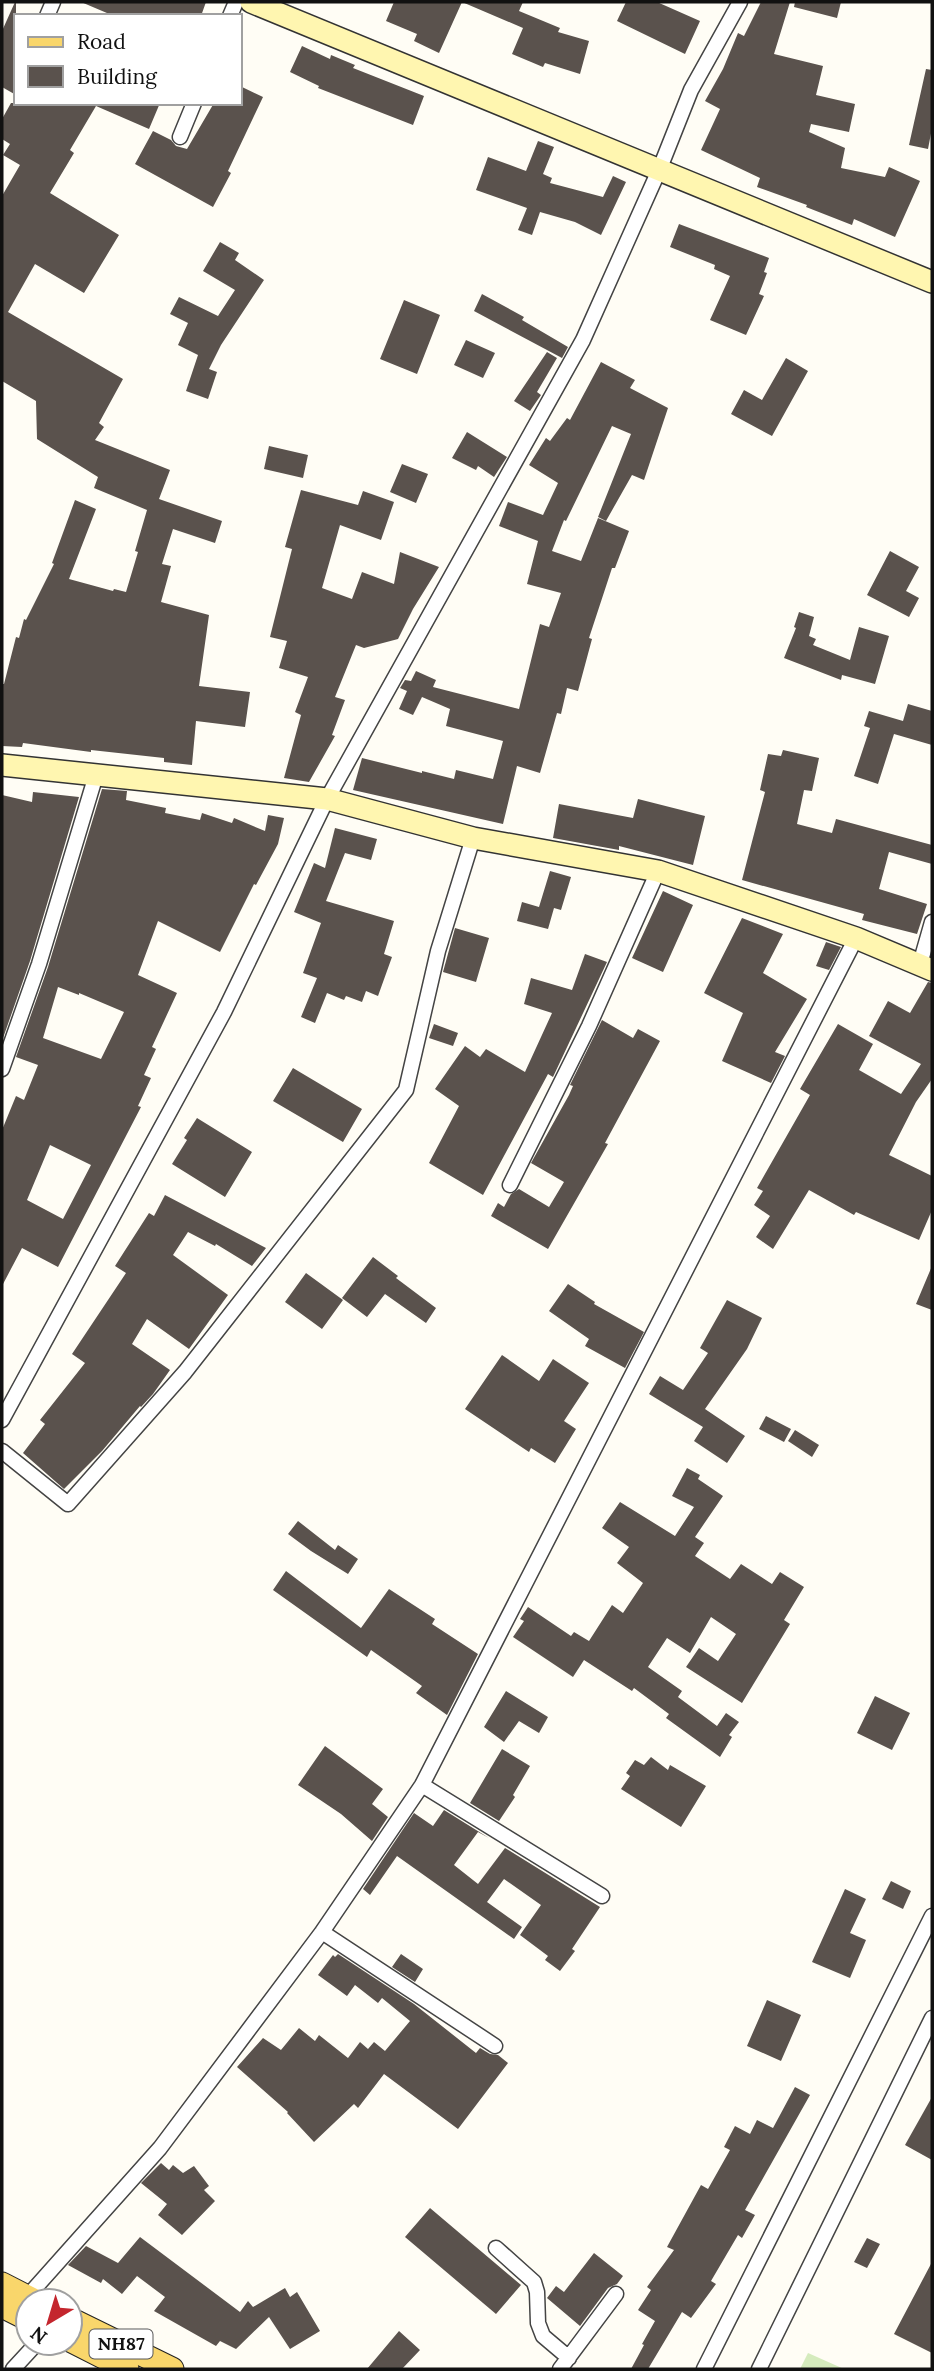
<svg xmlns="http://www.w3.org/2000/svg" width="934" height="2371" font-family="Lora,serif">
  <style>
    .green { fill: #d5ebbd }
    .building { fill: #5a524d; fill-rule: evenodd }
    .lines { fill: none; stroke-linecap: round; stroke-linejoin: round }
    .street-casing { stroke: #444; stroke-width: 17 }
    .secondary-casing { stroke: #333; stroke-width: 24 }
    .primary-casing { stroke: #222; stroke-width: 25 }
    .street { stroke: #fff; stroke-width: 14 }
    .secondary { stroke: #fff6b0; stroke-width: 21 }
    .primary { stroke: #f9d66b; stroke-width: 23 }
    .labels { text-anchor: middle; stroke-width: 7; stroke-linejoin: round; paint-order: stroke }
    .shield { fill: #fff; stroke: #585858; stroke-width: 2 }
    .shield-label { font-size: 18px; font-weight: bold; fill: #111 }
  </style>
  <rect width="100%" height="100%" fill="#fffdf5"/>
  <path class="green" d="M808,2353L844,2369H800Z"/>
  <path class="building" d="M15,2H16V95L2,87V31Z
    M81,2H206L201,16H114Z
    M394,2H462L439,53L414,41L417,34L386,21Z
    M462,2H523L519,11L560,28L558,32L589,41L580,74L545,63L543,67L512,54L523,28Z
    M626,2H657L700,21L685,54L617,21Z
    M761,2H790L774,54L823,66L816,95L855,104L849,132L811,124L809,132L845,148L841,168L885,177L889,167L920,181L895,237L854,219L852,225L806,207L807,205L757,187L760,178L701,150L720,109L705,101L723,69L738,33L744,36Z
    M795,2H841L837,18L794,7Z
    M302,46L330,59L331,55L355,65L353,68L424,96L413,125L318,88L319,86L290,72Z
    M926,69L932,70V128L928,149L909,145Z
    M240,86L263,97L228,171L231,173L213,207L135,164L153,131L171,140L176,146L187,149L214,103H240Z
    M11,103H160L149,129L96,106L70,150L74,153L50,193L119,235L84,293L35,264L8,312L123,379L99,423L104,427L95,440L170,470L159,499L222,521L215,543L173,529L162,564L171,566L161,602L209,615L199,686L250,692L245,727L196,721L192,765L164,762V758L91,750V752L23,743L22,747L2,746V684H4L16,637L19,638L24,619L26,620L54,564L52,563L75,500L96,509L69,579L113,591L114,589L126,592L138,552L135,551L147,510L94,488L98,477L37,439L36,401L2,381V196L20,165L3,155L10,144L2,139V119Z
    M538,141L554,147L543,174L552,178L550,183L603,197L613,176L626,182L601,235L575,222L540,212L532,235L518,230L527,208L476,190L488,157L526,171Z
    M679,224L769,258L764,272L767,273L759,294L764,296L746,335L710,320L730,276L714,269L715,265L670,247Z
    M220,242L239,253L235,260L264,280L221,345L209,369L217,372L208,399L186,391L198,355L178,345L188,323L170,314L179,297L218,316L235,290L203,271Z
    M482,294L524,317L522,320L568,347L562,358L474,311Z
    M404,300L440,315L417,374L380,359Z
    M466,340L495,353L483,378L454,365Z
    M547,352L557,358L537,392L541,395L530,411L514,401Z
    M786,358L808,371L772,436L731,414L744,390L762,400Z
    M601,362L635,380L630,388L668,408L644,480L632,475L606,521L598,517L631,434L612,426L566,521L564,520L552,551L581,561L598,518L629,531L615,568H612L589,638L592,639L578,691L567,688L561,714L557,713L540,773L517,766L503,824L353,790L362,758L422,773V771L454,779L456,770L493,779L503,741L446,726L450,709L422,697L413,715L399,709L407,691L400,688L405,680L411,681L416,671L436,680L433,687L519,709L540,624L549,627L561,593L527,584L538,541L499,526L508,502L543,515L558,483L529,465L546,438L550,441L567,418L570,420Z
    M467,432L507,457L494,477L478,466L476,470L452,458Z
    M269,446L308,455L303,478L264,469Z
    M402,464L428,474L416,503L390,492Z
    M301,490L358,505L363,491L394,502L381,540L340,525L322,588L352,599L362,572L394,584L400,552L439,567L413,609L398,639L364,648L356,645L335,697L345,700L332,735L335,736L309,782L284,778L301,715L295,712L308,677L279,668L287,641L270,637L292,549L285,547Z
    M890,551L919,567L906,591L919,598L909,617L867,595Z
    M799,612L814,617L809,636L816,639L813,645L850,660L859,627L889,636L875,684L842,675L841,680L784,658L796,628L794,627Z
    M908,704L932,711V745L894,734L878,784L854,776L870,728L864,726L869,711L903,721Z
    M783,750L819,758L812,791L804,790L797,824L832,833L836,819L932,845V864L889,852L879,889L927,904L917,934L862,920L864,914L742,880L765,792L760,790L768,754L781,756Z
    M102,789L127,791L126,800L166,808L165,813L200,820L202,813L232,823L234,818L265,831L268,815L284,818L278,844L256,885L254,884L220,952L158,921L138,975L177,993L152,1047L156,1049L144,1075L151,1078L138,1106L141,1107L58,1267L22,1248L2,1286V1130L16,1096L24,1100L38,1065L16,1057L48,967ZM58,987L79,995V993L124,1012L101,1059L43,1038ZM50,1145L91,1165L63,1219L27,1200Z
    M33,792L79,797L30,961L2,1041V795L32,802Z
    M638,799L705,816L693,865L619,846V850L553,838L559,804L633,818Z
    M335,828L377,839L371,860L345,853L326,901L394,921L384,954L392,957L378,996L366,991L362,1002L346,996L344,1000L327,993L315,1023L301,1017L317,978L303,973L321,923L294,912L314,863L325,868Z
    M550,871L571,877L561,910L554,908L548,929L517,921L522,902L539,907Z
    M663,891L693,905L663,972L632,958Z
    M742,918L783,934L763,973L807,999L775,1052L785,1056L771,1083L722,1061L743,1013L704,993Z
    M455,928L489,938L476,982L443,972Z
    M826,942L841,947L829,970L816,966Z
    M585,954L607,962L553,1077L548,1074L483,1195L429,1163L459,1106L435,1089L465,1046L480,1057L486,1049L525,1072L552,1013L524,1004L531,978L572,990Z
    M928,982L932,983V1079L916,1102L889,1155L932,1176V1210L919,1240L856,1212L854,1215L809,1190L773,1249L756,1237L770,1216L754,1205L763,1191L757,1188L810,1095L800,1089L838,1024L873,1044L859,1070L901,1094L921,1064L869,1036L888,1001L910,1013Z
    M602,1020L633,1038L638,1029L660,1041L605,1143L608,1144L548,1249L491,1216L498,1203L504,1207L511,1194L519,1189L549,1207L564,1182L531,1163L569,1095L573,1086L570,1085Z
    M434,1024L458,1033L453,1046L429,1038Z
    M293,1068L362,1109L343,1142L273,1101Z
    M197,1118L252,1152L225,1197L172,1164L187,1140L184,1138Z
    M165,1195L266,1248L252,1266L216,1244L215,1246L188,1232L173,1255L228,1295L189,1349L147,1319L132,1344L170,1370L153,1394L141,1407L140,1406L102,1451L64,1489L23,1453L45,1424L40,1420L85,1363L72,1354L126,1273L115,1266L149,1213L154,1216Z
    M373,1257L398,1276L396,1278L436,1308L426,1323L385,1294L367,1317L342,1298Z
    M932,1266V1310L916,1304Z
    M306,1273L343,1300L322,1329L285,1302Z
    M568,1284L595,1302L594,1304L644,1332L625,1368L585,1346L589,1339L549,1311Z
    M727,1300L762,1318L747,1349L705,1409L745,1436L727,1463L694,1441L703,1427L649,1394L660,1376L683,1390L708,1353L700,1348Z
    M502,1355L539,1381L553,1359L589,1383L564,1421L576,1429L555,1463L531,1448L529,1452L465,1409Z
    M766,1416L791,1429L784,1442L759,1429Z
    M795,1430L819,1445L812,1457L788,1441Z
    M687,1468L700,1475L698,1479L723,1496L695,1537L704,1543L695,1556L730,1579L741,1564L772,1584L780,1572L804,1587L784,1620L790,1624L742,1703L686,1667L699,1648L718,1661L736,1634L711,1617L690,1653L667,1638L648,1667L682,1691L678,1697L717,1726L726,1713L739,1722L729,1735L732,1737L720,1757L666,1718L669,1714L634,1688L632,1691L584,1660L573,1677L513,1637L524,1621L520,1619L528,1607L571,1636L574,1632L589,1641L612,1605L623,1613L643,1583L617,1563L629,1547L602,1528L620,1502L675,1536L694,1507L672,1496Z
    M298,1521L335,1550L338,1545L358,1559L348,1574L311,1551L288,1534Z
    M286,1571L361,1628L389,1589L435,1619L432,1624L478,1654L447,1715L416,1693L422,1686L371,1650L367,1657L273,1590Z
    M506,1691L548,1717L539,1733L519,1721L504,1742L484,1727Z
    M875,1696L910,1713L892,1750L857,1733Z
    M325,1746L383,1789L372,1804L388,1817L372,1841L341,1814L298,1785Z
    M502,1749L530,1766L513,1795L515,1797L499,1821L470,1803Z
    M651,1757L668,1770L670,1765L706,1786L681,1827L621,1789L630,1776L626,1773L635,1760L644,1765Z
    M444,1810L489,1838L478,1832L454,1865L478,1884L505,1848L600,1907L572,1949L575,1951L560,1971L545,1960L548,1956L520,1935L541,1905L504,1879L487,1902L522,1927L514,1939L397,1856L370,1895L363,1889L414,1813L433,1826Z
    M891,1881L911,1891L903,1909L882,1899Z
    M845,1889L866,1899L850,1933L866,1940L850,1978L812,1962Z
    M338,1954L414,2004L476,2053L480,2048L490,2054L498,2055L508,2063L458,2129L384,2074L358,2108L354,2104L314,2142L287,2113L288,2112L237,2067L263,2038L281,2050L299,2028L315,2041L319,2035L348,2058L360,2042L368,2049L374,2042L385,2051L410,2021L382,1998L378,2003L355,1985L347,1996L318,1975L333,1955L335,1957Z
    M401,1954L423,1969L415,1982L392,1967Z
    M767,2000L801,2015L781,2061L747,2046Z
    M795,2087L810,2095L745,2210L755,2215L742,2238L738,2235L711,2281L716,2284L691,2318L682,2312L648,2369H631L644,2345L642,2344L655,2321L638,2310L651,2290L647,2287L674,2250L667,2247L701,2185L708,2189L730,2150L724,2147L735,2126L750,2134L757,2120L773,2128Z
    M932,2097V2160L905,2145Z
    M161,2163L169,2170L173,2165L183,2173L194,2166L209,2186L204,2190L215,2201L182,2235L158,2215L167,2204L141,2183Z
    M430,2208L521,2285L496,2314L405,2237Z
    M140,2237L240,2312L248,2301L253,2307L285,2288L290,2297L297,2292L320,2331L290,2349L269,2317L236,2349L220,2341L216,2346L154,2311L165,2297L137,2276L122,2294L103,2279L101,2283L68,2265L86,2246L118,2263Z
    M867,2238L880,2244L867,2268L854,2262Z
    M594,2253L623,2276L617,2284L608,2288L580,2326L547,2298L556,2286L564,2292Z
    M932,2262V2353L894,2334Z
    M399,2331L420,2350L402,2369H367Z"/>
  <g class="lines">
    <defs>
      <path id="street" d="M47,16L53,2
        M230,16L236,2
        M180,137L194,103
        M920,964L932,922
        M2,1069L39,964L96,775
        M510,1185L589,1026L658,871
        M2,1420L224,1012L327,799L583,340L660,168L691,90L740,2
        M2,1451L68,1504L185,1372L406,1090L438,951L473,838
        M422,1785L602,1896
        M322,1932L495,2046
        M496,2248L534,2282L537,2292L538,2323L543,2336L569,2358
        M27,2297L160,2148L322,1932L422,1785L856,938
        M13,2369L37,2343
        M560,2369L616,2294
        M704,2369L932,1916
        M759,2369L932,2018"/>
      <path id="secondary" d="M251,2L932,282
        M2,765L327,799L473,838L658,871L856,938L932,970"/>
      <path id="primary" d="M2,2284L35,2301
        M2,2306L28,2319
        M70,2319L172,2369
        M70,2340L127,2369"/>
    </defs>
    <use href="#street" class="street-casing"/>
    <use href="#secondary" class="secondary-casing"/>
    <use href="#primary" class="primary-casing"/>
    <use href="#street" class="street"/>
    <use href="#secondary" class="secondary"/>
    <use href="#primary" class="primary"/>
  </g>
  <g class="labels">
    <rect class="shield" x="89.5" y="2329.5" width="63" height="29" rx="5"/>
    <g class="shield-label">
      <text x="121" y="2350">NH87</text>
    </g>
  </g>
  <rect width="934" height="2371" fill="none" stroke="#111111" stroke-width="7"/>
  <rect x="14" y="14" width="228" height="91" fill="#ffffff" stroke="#a0a0a0" stroke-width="2"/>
  <rect x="28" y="37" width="35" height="10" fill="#f9d66b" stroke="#a0a0a0" stroke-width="2"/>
  <text x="77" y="49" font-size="21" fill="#111111">Road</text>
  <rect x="28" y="66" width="35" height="21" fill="#5a524d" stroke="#a0a0a0" stroke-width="2"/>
  <text x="77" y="84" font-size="21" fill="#111111">Building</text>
  <g transform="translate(49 2322) rotate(218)"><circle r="33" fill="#ffffff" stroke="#a0a0a0" stroke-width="2"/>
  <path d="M0-5L12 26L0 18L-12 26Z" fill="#c4262e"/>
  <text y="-10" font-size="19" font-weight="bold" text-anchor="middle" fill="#111111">N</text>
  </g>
</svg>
